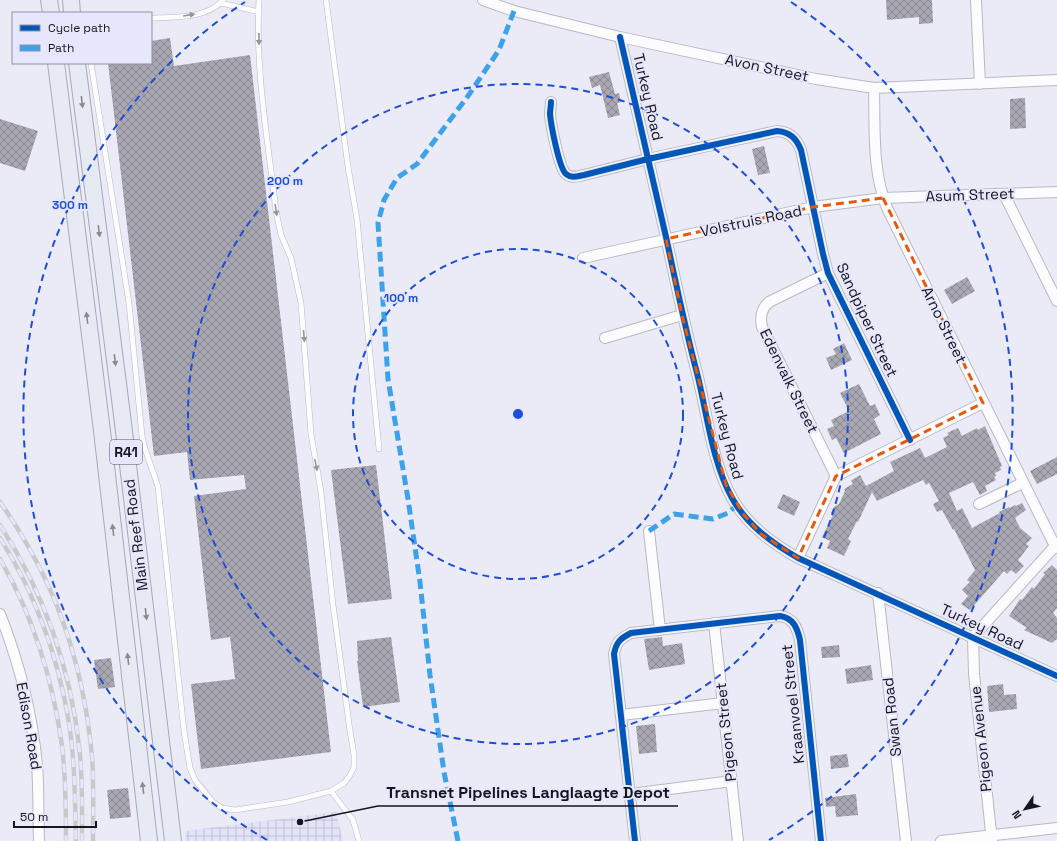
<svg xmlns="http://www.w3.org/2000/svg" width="1057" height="841" font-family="'Space Grotesk',sans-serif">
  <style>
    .industrial { fill: url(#industrial-grid) }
    .building { fill: url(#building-cross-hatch) }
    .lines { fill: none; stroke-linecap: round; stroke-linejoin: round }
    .service-casing { stroke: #b9b9c3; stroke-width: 6 }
    .minor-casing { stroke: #b9b9c3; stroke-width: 12 }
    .primary-casing { stroke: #a5aaba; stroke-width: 18 }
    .service { stroke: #fcfcfe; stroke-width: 5 }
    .minor { stroke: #fcfcfe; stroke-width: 10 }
    .primary { stroke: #e7eaf2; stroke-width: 16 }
    .rail-casing { stroke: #c9c9cc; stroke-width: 4.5 }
    .rail { stroke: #e6e6fc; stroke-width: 3; stroke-dasharray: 9; stroke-linecap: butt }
    .quiet { stroke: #3da2ea; stroke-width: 5; stroke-dasharray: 10 5; stroke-linecap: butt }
    .cycleway-casing { stroke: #e6e6fc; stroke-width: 8 }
    .cycleway { stroke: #0057b8; stroke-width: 6 }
    .oneway { fill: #949499 }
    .oneway2 { fill: #888a92 }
    .marked { fill: none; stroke: #e8590c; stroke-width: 3; stroke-dasharray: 8 5; stroke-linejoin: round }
    .ring { fill: none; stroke: #1d4ed8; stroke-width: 2; stroke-dasharray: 7 5 }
    .labels { text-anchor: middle; stroke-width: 4; stroke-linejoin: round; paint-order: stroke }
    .shield { fill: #e6e6fc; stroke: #545460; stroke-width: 1 }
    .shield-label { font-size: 14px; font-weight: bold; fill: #15151d }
    .street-label { font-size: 15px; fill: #15151d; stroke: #e6e6fc }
    .centre { fill: #1d4ed8; stroke: #e6e6fc; stroke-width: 2 }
    .ring-label { font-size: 12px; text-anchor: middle; font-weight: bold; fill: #1d4ed8; stroke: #e6e6fc; stroke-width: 4; stroke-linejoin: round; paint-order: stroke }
    .leader { fill: none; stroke: #15151d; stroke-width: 1.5 }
    .callout-dot { fill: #15151d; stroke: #e6e6fc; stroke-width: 1.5 }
    .callout-label { font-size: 16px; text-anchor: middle; font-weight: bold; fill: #15151d; stroke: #e6e6fc; stroke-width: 4; stroke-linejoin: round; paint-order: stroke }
  </style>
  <defs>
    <pattern id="industrial-grid" width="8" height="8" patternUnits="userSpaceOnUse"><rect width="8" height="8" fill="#e2e2f8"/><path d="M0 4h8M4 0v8" fill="none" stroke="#c1c1d4"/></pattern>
    <pattern id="building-cross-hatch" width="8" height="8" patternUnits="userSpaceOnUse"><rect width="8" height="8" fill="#a9a7b1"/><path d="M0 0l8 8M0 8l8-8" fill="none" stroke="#88878f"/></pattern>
  </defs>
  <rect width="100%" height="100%" fill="#ebebf7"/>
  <path class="industrial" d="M336,812L343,841H186L185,831Z"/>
  <path class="building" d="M886,0H932L933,23L919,24V17L887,20Z
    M170,38L174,66L250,55L331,752L201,769L191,684L235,679L230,637L211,640L194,496L246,489L244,475L190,480L187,452L154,456L108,63H151V41Z
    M609,72L615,94L619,93L621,102L617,103L620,115L608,118L600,85L592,88L589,77Z
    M1025,98L1026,128L1010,129V99Z
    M0,119L38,131L25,171L0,163Z
    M764,146L770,173L758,175L752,149Z
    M967,277L975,291L952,304L944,290Z
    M844,343L852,360L831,370L826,358L836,354L833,349Z
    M859,384L870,406L875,404L880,415L874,419L881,434L844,453L836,438L832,440L827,429L834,426L831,420L849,411L840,393Z
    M985,426L1002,466L1000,467L1001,470L995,473L996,476L994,477L996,480L985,486L987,491L980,495L973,482L949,493L950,495L957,511L962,508L972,528L1000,513L999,512L1009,507L1010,508L1015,505L1016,506L1022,503L1026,510L1015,518L1020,528L1032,538L1026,544L1029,546L1018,560L1024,566L1016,574L1011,570L1007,574L1004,571L970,610L961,604L968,596L962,590L970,582L967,580L975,570L954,529L953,530L942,510L937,512L933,504L939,501L929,483L926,485L923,480L877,501L872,492L858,522L857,521L848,539L851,541L844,556L827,548L830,541L822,537L833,515L831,513L834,507L839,504L845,491L844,489L853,484L851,481L852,480L860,475L866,486L894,471L890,462L920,448L925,458L947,447L943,438L949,435L947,433L958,428L962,436L977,428L978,430Z
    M1057,457V474L1037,484L1030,471Z
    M376,465L392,599L348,604L331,470Z
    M783,494L800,502L794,516L777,508Z
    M1052,565L1057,570V608L1053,613L1057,618V639L1052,643L1024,630L1027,628L1009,616L1020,599L1022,600L1032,587L1034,589L1045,574L1043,573Z
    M391,637L400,702L363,707L357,661H358L357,641Z
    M662,637L663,646L682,643L685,664L649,670L644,639Z
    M839,645L840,657L822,658L821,647Z
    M111,658L115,687L98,689L94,660Z
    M871,665L873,680L847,684L845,669Z
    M1003,684L1004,695L1016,694L1017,709L989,712L987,686Z
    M655,724L657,752L639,754L636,726Z
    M847,754L849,767L831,769L830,756Z
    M128,788L131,817L110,819L107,790Z
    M856,794L858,815L836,817L835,806L826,807L825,798Z"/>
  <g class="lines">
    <defs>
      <path id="service" d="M326,0L348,167L357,219L379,449
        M221,3L259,12
        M151,18C174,17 207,19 223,0
        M91,63L129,303L142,436C145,454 153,469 158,487L184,731L190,768L195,780L213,802L222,808L235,810L288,802L331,791L344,783L349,777L354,767V755L350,731L333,605L321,492L311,434L301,303L291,258L281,235L276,211C268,141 255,70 259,0
        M331,791L353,820L359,841"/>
      <path id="minor" d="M483,0L514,11L620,37L816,79L874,88L1057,80
        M976,0L980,84
        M620,37C636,104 651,171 666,237C676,283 685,328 697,373C707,413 712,462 732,498C747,525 772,543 798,558L1057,676
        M874,88C875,128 872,171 887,208L1055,546L1057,548
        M551,102C551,106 550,110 550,114C551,125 559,168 566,174C572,179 578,176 584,175L648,159L777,131C790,132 796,138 801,150L823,254L828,273L910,440
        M1004,194L1057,301
        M583,258L813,207L883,198L1057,192
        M828,273L769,302C761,309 760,317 762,327L836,476
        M605,338L682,315
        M979,504L1022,483
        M649,531L660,630
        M798,558L836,476L983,403
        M878,593L906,841
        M0,614C19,662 32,713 37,765C39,790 38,816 39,841
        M714,623L738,841
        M973,637L974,674L992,841
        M973,637L1055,546
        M621,715L723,703
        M631,794L732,781
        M635,841L614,654C616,642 621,638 631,633L780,616C793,618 797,627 800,640L821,841
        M941,841L1057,828"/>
      <path id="primary" d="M49,0L51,13
        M71,0L72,13
        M56,63L102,431L149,841
        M77,63L122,415L173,841"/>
    </defs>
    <use href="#service" class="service-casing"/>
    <use href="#minor" class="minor-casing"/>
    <use href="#primary" class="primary-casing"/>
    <use href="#service" class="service"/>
    <use href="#minor" class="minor"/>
    <use href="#primary" class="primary"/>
    <defs>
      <path id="rail" d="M0,502C55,580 83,661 92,756C94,784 93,813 93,841
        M0,525C44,593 70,666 79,746C83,778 82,810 82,841
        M0,538C34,592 57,654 68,717C75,758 75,799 76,841
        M0,559C33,616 53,681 62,746C66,778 66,809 66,841"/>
    </defs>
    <use href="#rail" class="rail-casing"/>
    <use href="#rail" class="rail"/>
    <path class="quiet" d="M649,531L674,514L713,519L728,513L737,505
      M458,841L444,772L430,675L420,582L408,499L388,379L378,223L384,200L397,178L417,164L468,96L499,50L514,11"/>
    <defs>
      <path id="cycleway" d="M620,37C636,104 651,171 666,237C676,283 685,328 697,373C707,413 712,462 732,498C747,525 772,543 798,558L1057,676
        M551,102C551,106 550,110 550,114C551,125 559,168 566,174C572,179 578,176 584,175L648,159L777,131C790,132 796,138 801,150L823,254L828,273L910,440
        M635,841L614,654C616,642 621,638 631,633L780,616C793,618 797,627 800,640L821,841"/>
    </defs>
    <use href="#cycleway" class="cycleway-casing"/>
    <use href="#cycleway" class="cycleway"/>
  </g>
  <defs><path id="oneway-solid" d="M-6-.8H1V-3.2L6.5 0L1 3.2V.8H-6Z"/></defs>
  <g class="oneway">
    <use href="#oneway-solid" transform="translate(189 15) rotate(-9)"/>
    <use href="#oneway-solid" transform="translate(259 39) rotate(89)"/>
    <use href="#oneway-solid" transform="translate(276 210) rotate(81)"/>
    <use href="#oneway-solid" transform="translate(304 336) rotate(85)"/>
    <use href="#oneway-solid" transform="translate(316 465) rotate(79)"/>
  </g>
  <g class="oneway2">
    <use href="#oneway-solid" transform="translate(82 102) rotate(83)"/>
    <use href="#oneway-solid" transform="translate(99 231) rotate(83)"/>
    <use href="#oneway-solid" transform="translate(87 318) rotate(-97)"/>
    <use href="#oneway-solid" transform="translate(115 360) rotate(83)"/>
    <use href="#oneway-solid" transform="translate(113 530) rotate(-97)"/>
    <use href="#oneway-solid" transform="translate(146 614) rotate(83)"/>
    <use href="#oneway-solid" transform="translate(128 659) rotate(-97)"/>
    <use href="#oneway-solid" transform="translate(143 788) rotate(-97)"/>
  </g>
  <path class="marked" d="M883,198L983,403L836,476L798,558L761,534L744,515L726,485L682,315L666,239L813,207Z"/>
  <g class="ring">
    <circle cx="518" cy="414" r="165"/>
    <circle cx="518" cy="414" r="330"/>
    <path d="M267 840A494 494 0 0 1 245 2M791 2A494 494 0 0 1 769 840"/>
  </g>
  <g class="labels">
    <rect class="shield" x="110" y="440" width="32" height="24" rx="3"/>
    <g class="shield-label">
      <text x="126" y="457">R41</text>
    </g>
    <g class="street-label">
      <text transform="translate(767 68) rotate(12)" y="5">Avon Street</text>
      <text transform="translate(648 97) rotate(77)" y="5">Turkey Road</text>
      <text transform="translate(970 195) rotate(-2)" y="5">Asum Street</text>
      <text transform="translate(751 221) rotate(-12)" y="5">Volstruis Road</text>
      <text transform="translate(867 320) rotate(65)" y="5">Sandpiper Street</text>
      <text transform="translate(944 325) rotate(64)" y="5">Arno Street</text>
      <text transform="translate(789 381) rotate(64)" y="5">Edenvalk Street</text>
      <text transform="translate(727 436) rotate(75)" y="5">Turkey Road</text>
      <text transform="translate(136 535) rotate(-97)" y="5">Main Reef Road</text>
      <text transform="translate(982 627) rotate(25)" y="5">Turkey Road</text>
      <text transform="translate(793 704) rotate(-96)" y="5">Kraanvoel Street</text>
      <text transform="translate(892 717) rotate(-96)" y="5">Swan Road</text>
      <text transform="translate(29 726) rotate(80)" y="5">Edison Road</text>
      <text transform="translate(726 732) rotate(-96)" y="5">Pigeon Street</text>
      <text transform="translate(981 739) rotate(-96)" y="5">Pigeon Avenue</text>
    </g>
  </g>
  <circle cx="518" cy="414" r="6" class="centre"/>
  <g class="ring-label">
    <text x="285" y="185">200 m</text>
    <text x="70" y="209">300 m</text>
    <text x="401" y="302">100 m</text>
  </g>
  <path class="leader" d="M300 822L378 806H678"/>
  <circle class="callout-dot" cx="300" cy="822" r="4"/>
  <g class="callout-label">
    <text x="528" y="798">Transnet Pipelines Langlaagte Depot</text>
  </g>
  <rect x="12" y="12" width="140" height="52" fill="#e6e6fc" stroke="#9292a3"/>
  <rect x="20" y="25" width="20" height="6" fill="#0057b8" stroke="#9292a3"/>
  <text x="48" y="32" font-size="12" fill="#15151d">Cycle path</text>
  <rect x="20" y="45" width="20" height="6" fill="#3da2ea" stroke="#9292a3"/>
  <text x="48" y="52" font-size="12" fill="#15151d">Path</text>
  <g transform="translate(1025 809) rotate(236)" stroke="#e6e6fc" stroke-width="3" paint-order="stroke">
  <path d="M0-3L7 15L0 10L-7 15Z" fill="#15151d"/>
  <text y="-6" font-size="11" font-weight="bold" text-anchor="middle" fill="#15151d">N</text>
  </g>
  <path d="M14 821v6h82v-6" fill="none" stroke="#15151d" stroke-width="2"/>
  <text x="20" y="821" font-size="12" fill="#15151d" stroke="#e6e6fc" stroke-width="3" paint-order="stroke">50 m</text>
</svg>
